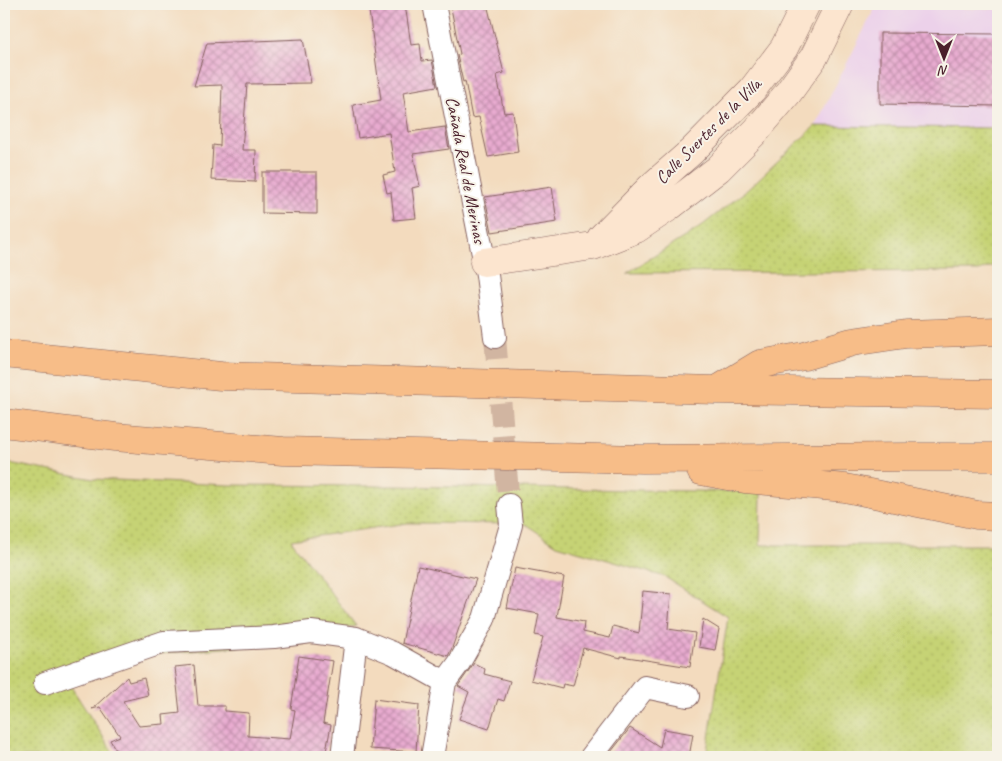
<svg xmlns="http://www.w3.org/2000/svg" width="1002" height="761" font-family="Caveat,sans-serif">
  <style>
    .built { fill: #ecd1ea }
    .grass { fill: url(#grass-dots); stroke: #887950 }
    .building { fill: url(#building-cross-hatch) }
    .lines { fill: none; stroke-linecap: round; stroke-linejoin: round }
    .minor-tunnel { stroke: #d1b5a1; stroke-width: 22; stroke-dasharray: 22 11; stroke-linecap: butt }
    .minor-casing { stroke: #85615e; stroke-width: 24 }
    .secondary-casing { stroke: #85615e; stroke-width: 29 }
    .motorway-casing { stroke: #85615e; stroke-width: 29 }
    .minor { stroke: #fff; stroke-width: 22 }
    .secondary { stroke: #fce5cf; stroke-width: 28 }
    .motorway { stroke: #f7bd88; stroke-width: 28 }
    .labels { text-anchor: middle; stroke-width: 4; stroke-linejoin: round; paint-order: stroke }
    .street-label { font-size: 18px; fill: #4a1f2b; stroke: #f7f3e8 }
  </style>
  <defs>
    <pattern id="grass-dots" width="8" height="8" patternUnits="userSpaceOnUse" patternTransform="scale(1.25)"><rect width="8" height="8" fill="#c6d374"/><path d="M2 2h.1M6 6h.1" fill="none" stroke="#acb565" stroke-width="1.8" stroke-linecap="round"/></pattern>
    <pattern id="building-cross-hatch" width="8" height="8" patternUnits="userSpaceOnUse" patternTransform="scale(1.25)"><rect width="8" height="8" fill="#e8abd0"/><path d="M0 0l8 8M0 8l8-8" fill="none" stroke="#be8ba9"/></pattern>
  </defs>
  <rect width="100%" height="100%" fill="#f7f3e8"/>
  <filter id="ink" filterUnits="userSpaceOnUse"><feTurbulence type="fractalNoise" baseFrequency=".02" numOctaves="2"/><feDisplacementMap in="SourceGraphic" scale="10" xChannelSelector="R" yChannelSelector="G"/><feConvolveMatrix kernelMatrix="1 2 1 2 8 2 1 2 1" color-interpolation-filters="sRGB"/></filter>
  <filter id="wash" filterUnits="userSpaceOnUse"><feTurbulence type="fractalNoise" baseFrequency=".0096" numOctaves="4" result="noise"/><feDisplacementMap in="SourceGraphic" scale="20" xChannelSelector="R" yChannelSelector="G"/><feGaussianBlur stdDeviation="1.12" result="paint"/><feColorMatrix in="noise" values="0 0 0 0 0 0 0 0 0 0 0 0 0 0 0 0 0 1.4 0 .05"/><feComposite in="paint" operator="in"/></filter>
  <g filter="url(#wash)">
    <rect width="100%" height="100%" fill="#f3dbbe"/>
    <path class="built" d="M876,6L998,9V128L815,126Z"/>
    <path class="grass" d="M815,126L998,128V264L979,271L627,273L699,228L747,190Z
      M4,462L93,479L229,485L395,486L761,492L760,545H998V757H706L728,617L665,577L557,545L525,524L408,523L291,540L356,626L300,641L148,655L70,685L116,757H4Z"/>
    <g id="blocks">
      <path class="building" d="M371,4H405L411,45L420,44L422,61L432,60L437,86L403,92L409,132L445,127L449,149L413,154L420,186L412,188L416,218L394,220L391,192L387,193L383,175L395,172L389,133L358,138L353,105L381,100L369,11L372,10Z
        M470,4H487L504,73L497,75L504,113L513,112L518,152L488,157L479,117L472,118L465,81L463,82L457,55L460,54L451,8Z
        M880,33L998,34V106L880,104Z
        M303,39L311,83L247,84L242,150H256L255,182L211,180L213,145L220,146L222,85L194,86L207,43Z
        M262,172H317V214L262,213Z
        M552,187L557,222L492,232L485,197Z
        M418,566L476,579L452,648L448,656L402,643Z
        M515,568L564,577L557,617L584,622L583,632L610,638L613,626L639,633L643,591L671,594L668,629L695,633L690,667L621,656V658L583,648L573,686L563,684L562,688L531,680L543,637L535,635L539,614L507,608Z
        M703,619L719,629L715,650L699,647Z
        M299,656L333,661L323,723L331,725L325,757H120L110,740L120,736L100,707L92,709L127,677L129,682L144,678L148,695L123,701L139,726L164,724L163,715L180,713L175,667L194,665L198,706H225V711L249,713L248,736L290,739L295,710L291,709Z
        M474,663L485,669L484,674L510,681L504,701L498,699L489,729L459,719L469,692L458,686Z
        M374,699L419,705L416,752L370,749Z
        M630,728L660,747L664,729L693,734L689,757H607Z"/>
    </g>
  </g>
  <g filter="url(#ink)">
    <use href="#blocks" fill-opacity="0" stroke="#85615e" stroke-width="1"/>
    <g class="lines">
      <path class="minor-tunnel" d="M495,337L509,505"/>
      <defs>
        <path id="minor" d="M434,4L487,275L495,337
          M45,683L164,642L274,637L311,632L356,638
          M342,757L356,638L393,653L445,682
          M432,757L445,682L459,663L484,619L511,525L509,505
          M591,757L645,687L688,696"/>
        <path id="secondary" d="M601,238L650,188L692,151L752,90L784,48L806,4
          M484,262L593,246L636,229L669,207L718,169L756,131L788,93L814,57L840,4"/>
        <path id="motorway" d="M4,354L221,376L716,390L998,394
          M717,390L760,364L804,356L852,342L906,334L998,331
          M4,423L115,437L283,451L643,459L910,457H998
          M701,471L745,479L845,488L977,515L998,516"/>
      </defs>
      <use href="#minor" class="minor-casing"/>
      <use href="#secondary" class="secondary-casing"/>
      <use href="#motorway" class="motorway-casing"/>
      <use href="#minor" class="minor"/>
      <use href="#secondary" class="secondary"/>
      <use href="#motorway" class="motorway"/>
    </g>
  </g>
  <g class="labels">
    <g class="street-label">
      <text transform="translate(708 131) rotate(-45)" y="6">Calle Suertes de la Villa</text>
      <text transform="translate(466 170) rotate(79)" y="6">Cañada Real de Merinas</text>
    </g>
  </g>
  <rect width="1002" height="761" fill="none" stroke="#f7f3e8" stroke-width="20"/>
  <g transform="translate(944 58) rotate(180)" stroke="#f7f3e8" stroke-width="4" paint-order="stroke">
  <path d="M0-4L9 19L0 12L-9 19Z" fill="#4a1f2b"/>
  <text y="-8" font-size="14" font-weight="bold" text-anchor="middle" fill="#4a1f2b">N</text>
  </g>
</svg>
